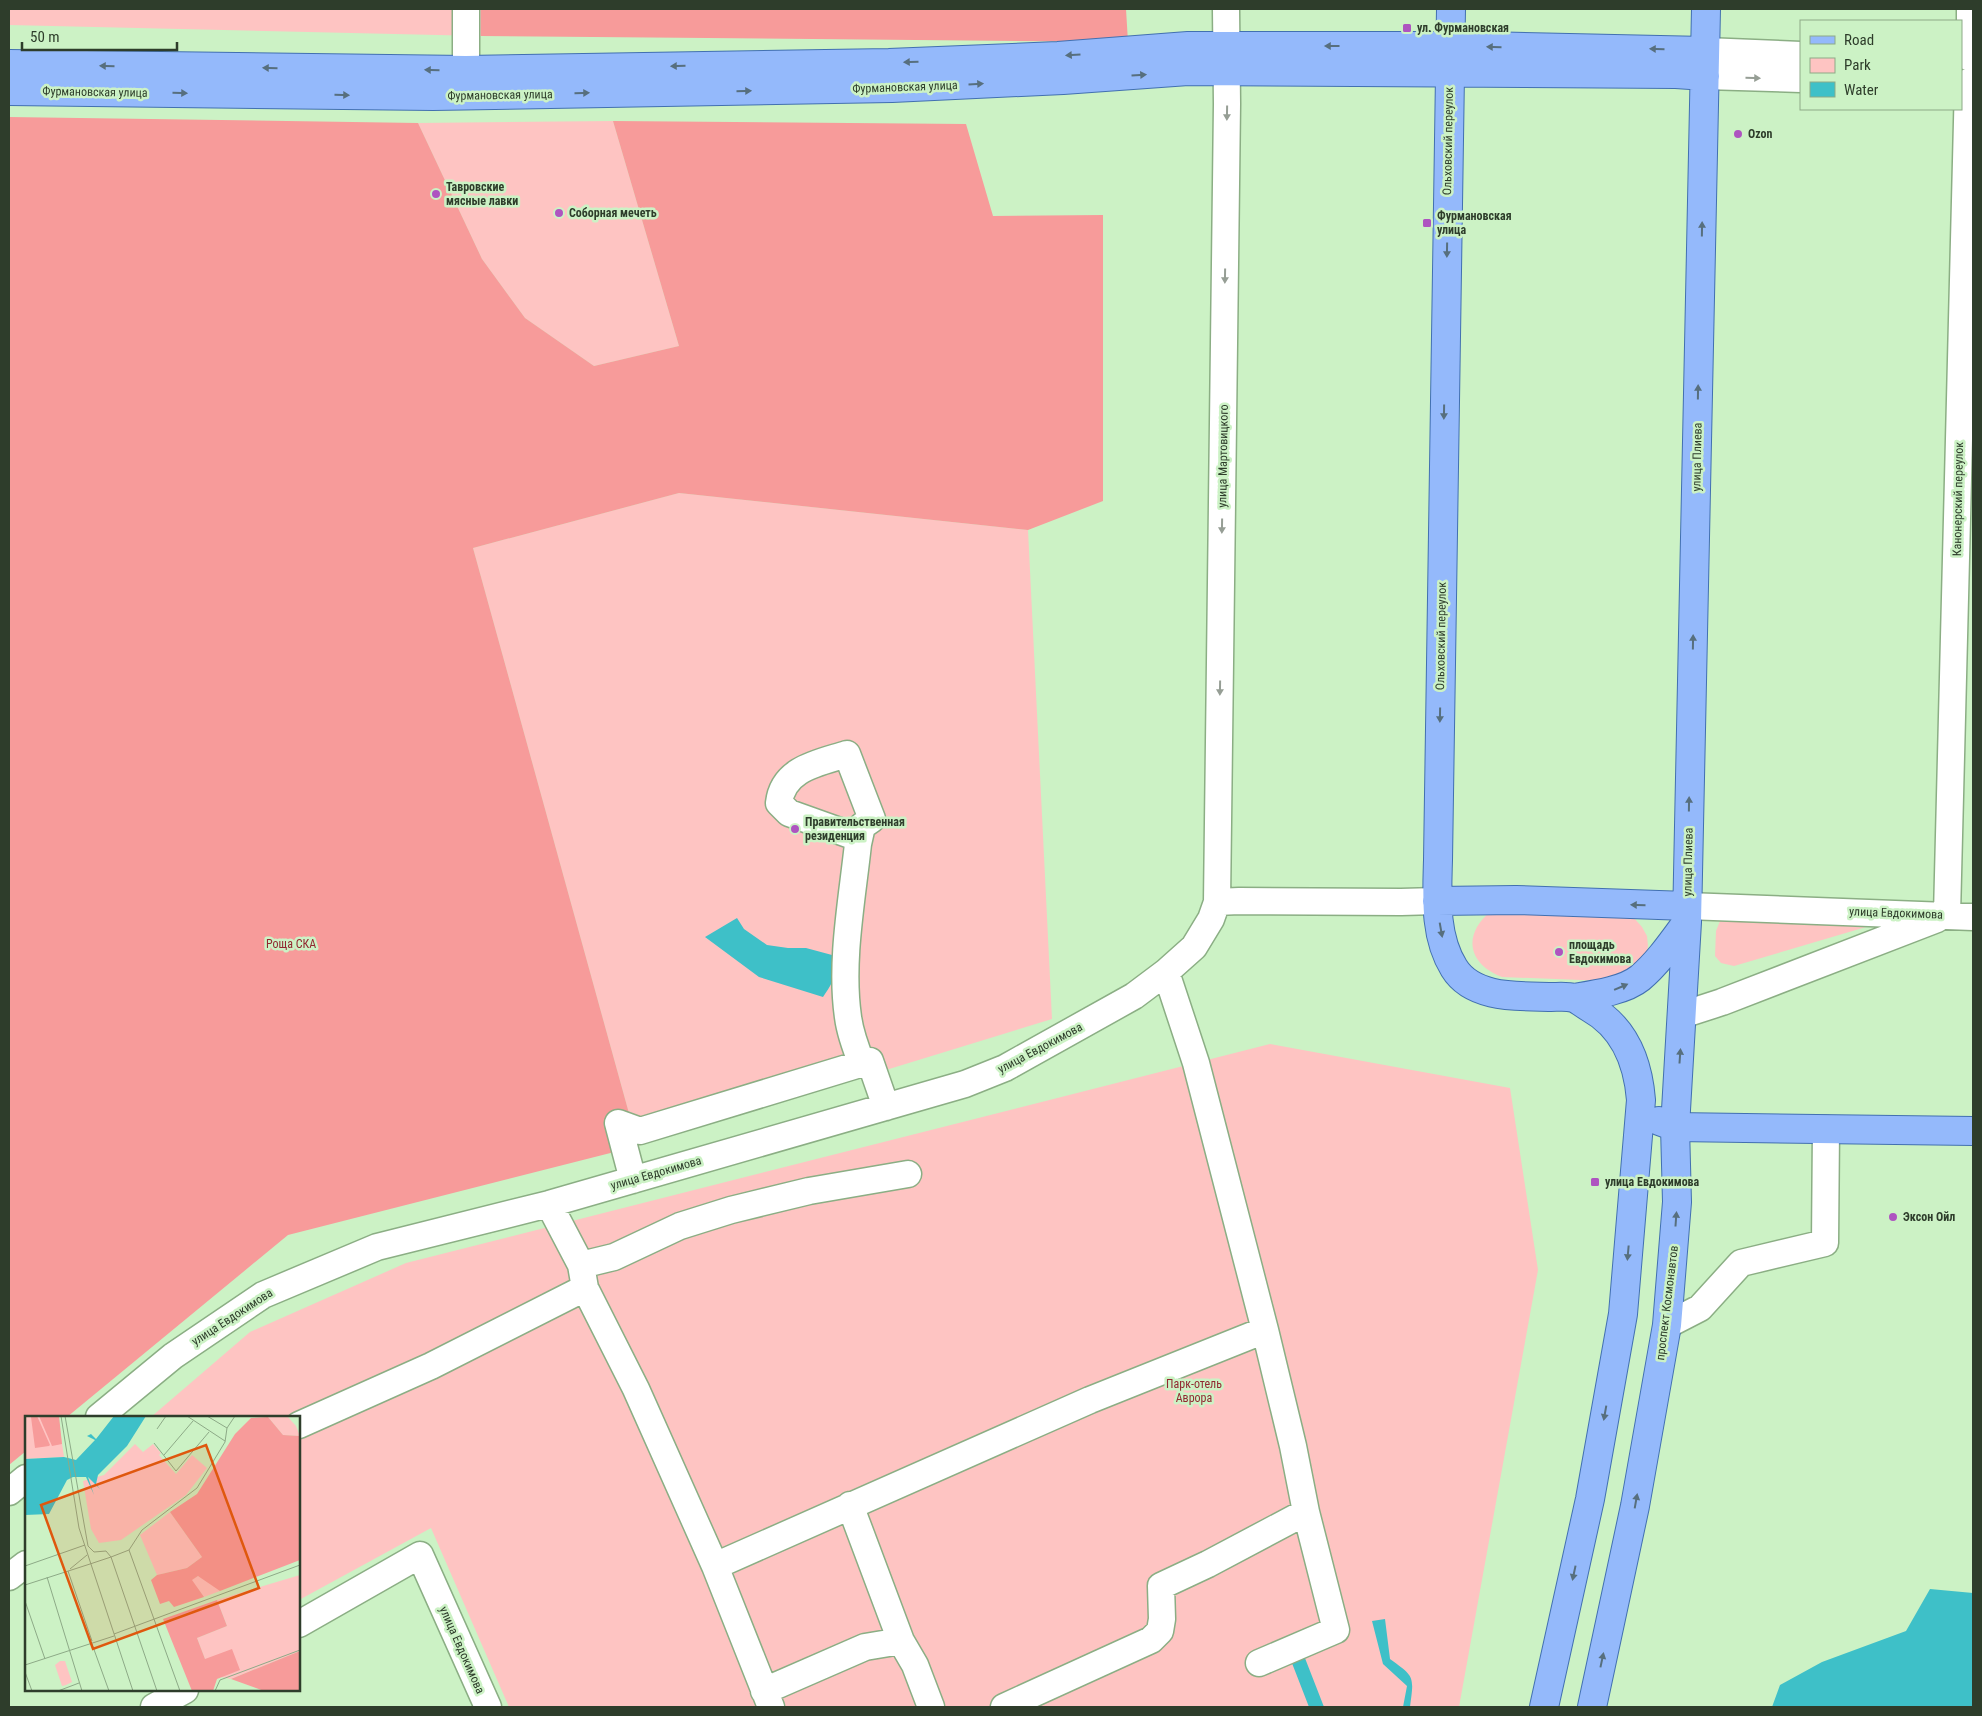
<svg xmlns="http://www.w3.org/2000/svg" width="1982" height="1716" font-family="'Roboto Condensed',sans-serif">
  <style>
    .green { fill: #fec4c2 }
    .forest { fill: #f79b9a }
    .water { fill: #3ec0c8 }
    .lines { fill: none; stroke-linecap: round; stroke-linejoin: round }
    .minor-casing { stroke: #8bae84; stroke-width: 29 }
    .major-casing { stroke: #4270b0; stroke-width: 30 }
    .minor { stroke: #fff; stroke-width: 26 }
    .major { stroke: #94b9fb; stroke-width: 28 }
    .oneway { fill: #576f7e }
    .oneway2 { fill: #969e95 }
    .poi-dot { fill: #ae54c0; stroke: #ccf2c5; stroke-width: 2 }
    .labels { text-anchor: middle; stroke-width: 5; stroke-linejoin: round; paint-order: stroke }
    .poi-label { font-size: 12px; font-weight: bold; fill: #2e3d2b; stroke: #ccf2c5; text-anchor: start }
    .street-label { font-size: 12px; fill: #2e3d2b; stroke: #ccf2c5 }
    .park-label { font-size: 12px; fill: #912730; stroke: #ccf2c5 }
    .inset-road { fill: none; stroke: #8daa87; stroke-width: 1 }
    .view { fill: #df580e; fill-opacity: 0.15; stroke: #df580e; stroke-width: 2.5 }
    .inset-edge { fill: none; stroke: #2e3d2b; stroke-width: 2.5 }
  </style>
  <rect width="100%" height="100%" fill="#ccf2c5"/>
  <path class="green" d="M9,9H481V36L9,25Z
    M613,121L679,346L594,366L525,318L482,259L418,123Z
    M679,493L1028,530L1052,1019L638,1146L473,548Z
    M1491,911L1622,913L1634,918L1642,927L1647,936L1648,946L1646,956L1640,966L1607,981L1502,977C1468,964 1462,935 1491,911Z
    M1731,918H1866V927L1734,966L1721,963L1715,956L1716,931L1720,921Z
    M1270,1044L1510,1088L1538,1270L1459,1707H509L431,1528L299,1600V1417H151L250,1332L406,1263Z"/>
  <path class="forest" d="M481,9H1126L1128,42L481,36Z
    M9,117L418,123L482,259L525,318L594,366L679,346L613,121L966,124L993,216L1103,215V501L1028,530L679,493L473,548L638,1146L288,1235L67,1417H26V1451L9,1465Z"/>
  <path class="water" d="M737,918L744,929L767,945L788,948H806L832,955C838,974 834,981 823,997L759,977L705,937Z
    M1930,1589L1973,1593V1707H1772L1780,1685L1822,1662L1906,1631Z
    M1385,1619L1390,1659C1415,1677 1414,1676 1410,1707H1403L1407,1686L1383,1664L1372,1621Z
    M1303,1653L1324,1707H1309L1290,1658Z"/>
  <g class="lines">
    <defs>
      <path id="minor" d="M466,9V70
        M1705,51L1801,55
        M1970,58V9
        M1705,76L1801,79
        M859,838L789,813L779,803C783,768 819,763 847,754L872,819L862,826L858,844C852,900 840,962 848,1017C850,1033 856,1049 862,1064
        M1217,902L1239,901L1401,902L1437,901
        M1687,906L1973,917
        M1947,915L1968,82
        M1166,972L1196,1063L1265,1330L1293,1446L1306,1512L1336,1630L1259,1663
        M1682,1015L1722,1002L1937,919
        M633,1180L618,1123L640,1131L870,1061L886,1107
        M549,1204L581,1265L585,1288L636,1389L715,1566L771,1707
        M581,1265L614,1257L680,1226L731,1210L809,1191L908,1174
        M1667,1325L1700,1308L1741,1263L1825,1243L1826,1129
        M99,1417L173,1356L263,1295L377,1247L549,1204L965,1084L1005,1068L1134,996L1166,972L1194,947L1211,919L1217,902L1227,104L1226,9
        M299,1425L431,1366L585,1288
        M9,1492L26,1478
        M850,1505L901,1641L915,1665L931,1707
        M715,1566L1090,1400L1265,1330
        M9,1577L26,1564
        M299,1624L420,1555L488,1707
        M764,1691L865,1647L901,1641
        M154,1707L185,1690
        M1004,1707L1151,1640L1160,1631L1162,1619L1161,1586L1208,1564L1306,1512"/>
      <path id="major" d="M1451,9L1438,860C1437,896 1434,936 1454,968C1473,999 1519,996 1551,997C1558,997 1567,996 1574,998C1579,1000 1585,1005 1590,1008C1624,1027 1638,1062 1641,1100L1623,1314L1590,1499L1544,1707
        M9,64L466,70L889,63L1058,56L1188,46H1485L1705,51
        M9,91L433,96L892,88L1063,80L1188,71L1676,74L1705,76
        M1437,901L1516,900L1687,906
        M1574,998C1593,995 1624,991 1640,978C1658,963 1673,941 1687,922
        M1659,1121L1675,1127L1973,1131
        M1592,1707L1635,1506L1667,1325L1677,1202L1675,1127L1687,922L1706,9"/>
    </defs>
    <use href="#minor" class="minor-casing"/>
    <use href="#major" class="major-casing"/>
    <use href="#minor" class="minor"/>
    <use href="#major" class="major"/>
  </g>
  <defs><path id="oneway-solid" d="M-6-.8H1V-3.2L6.5 0L1 3.2V.8H-6Z" transform="scale(1.25)"/></defs>
  <g class="oneway">
    <use href="#oneway-solid" transform="translate(1332 46) rotate(-180)"/>
    <use href="#oneway-solid" transform="translate(1494 47) rotate(-179)"/>
    <use href="#oneway-solid" transform="translate(1657 49) rotate(-179)"/>
    <use href="#oneway-solid" transform="translate(1073 55) rotate(176)"/>
    <use href="#oneway-solid" transform="translate(911 62) rotate(178)"/>
    <use href="#oneway-solid" transform="translate(107 66) rotate(-179)"/>
    <use href="#oneway-solid" transform="translate(678 66) rotate(179)"/>
    <use href="#oneway-solid" transform="translate(270 68) rotate(-179)"/>
    <use href="#oneway-solid" transform="translate(432 70) rotate(-179)"/>
    <use href="#oneway-solid" transform="translate(1139 75) rotate(-4)"/>
    <use href="#oneway-solid" transform="translate(976 84) rotate(-3)"/>
    <use href="#oneway-solid" transform="translate(744 91) rotate(-1)"/>
    <use href="#oneway-solid" transform="translate(180 93) rotate(1)"/>
    <use href="#oneway-solid" transform="translate(582 93) rotate(-1)"/>
    <use href="#oneway-solid" transform="translate(342 95) rotate(1)"/>
    <use href="#oneway-solid" transform="translate(1702 229) rotate(-89)"/>
    <use href="#oneway-solid" transform="translate(1447 250) rotate(91)"/>
    <use href="#oneway-solid" transform="translate(1698 392) rotate(-89)"/>
    <use href="#oneway-solid" transform="translate(1444 412) rotate(91)"/>
    <use href="#oneway-solid" transform="translate(1693 642) rotate(-89)"/>
    <use href="#oneway-solid" transform="translate(1440 715) rotate(91)"/>
    <use href="#oneway-solid" transform="translate(1689 804) rotate(-89)"/>
    <use href="#oneway-solid" transform="translate(1638 905) rotate(-179)"/>
    <use href="#oneway-solid" transform="translate(1441 930) rotate(80)"/>
    <use href="#oneway-solid" transform="translate(1621 987) rotate(-23)"/>
    <use href="#oneway-solid" transform="translate(1680 1056) rotate(-86)"/>
    <use href="#oneway-solid" transform="translate(1676 1219) rotate(-86)"/>
    <use href="#oneway-solid" transform="translate(1628 1253) rotate(95)"/>
    <use href="#oneway-solid" transform="translate(1605 1413) rotate(100)"/>
    <use href="#oneway-solid" transform="translate(1636 1501) rotate(-80)"/>
    <use href="#oneway-solid" transform="translate(1574 1573) rotate(102)"/>
    <use href="#oneway-solid" transform="translate(1602 1660) rotate(-78)"/>
  </g>
  <g class="oneway2">
    <use href="#oneway-solid" transform="translate(1753 78) rotate(1)"/>
    <use href="#oneway-solid" transform="translate(1227 113) rotate(91)"/>
    <use href="#oneway-solid" transform="translate(1225 276) rotate(91)"/>
    <use href="#oneway-solid" transform="translate(1222 526) rotate(91)"/>
    <use href="#oneway-solid" transform="translate(1220 688) rotate(91)"/>
  </g>
  <g class="poi-dot">
    <rect x="1402" y="23" width="10" height="10" rx="2.5"/>
    <circle cx="1738" cy="134" r="5"/>
    <circle cx="436" cy="194" r="5"/>
    <circle cx="559" cy="213" r="5"/>
    <rect x="1422" y="218" width="10" height="10" rx="2.5"/>
    <circle cx="795" cy="829" r="5"/>
    <circle cx="1559" cy="952" r="5"/>
    <rect x="1590" y="1177" width="10" height="10" rx="2.5"/>
    <circle cx="1893" cy="1217" r="5"/>
  </g>
  <g class="labels">
    <g class="poi-label">
      <text x="1417" y="32">ул. Фурмановская</text>
      <text x="1748" y="138">Ozon</text>
      <text x="446" y="191">Тавровские<tspan x="446" dy="14">мясные лавки</tspan></text>
      <text x="569" y="217">Соборная мечеть</text>
      <text x="1437" y="220">Фурмановская<tspan x="1437" dy="14">улица</tspan></text>
      <text x="805" y="826">Правительственная<tspan x="805" dy="14">резиденция</tspan></text>
      <text x="1569" y="949">площадь<tspan x="1569" dy="14">Евдокимова</tspan></text>
      <text x="1605" y="1186">улица Евдокимова</text>
      <text x="1903" y="1221">Эксон Ойл</text>
    </g>
    <g class="street-label">
      <text transform="translate(905 87) rotate(-2)" y="4">Фурмановская улица</text>
      <text transform="translate(95 92) rotate(1)" y="4">Фурмановская улица</text>
      <text transform="translate(500 95) rotate(-1)" y="4">Фурмановская улица</text>
      <text transform="translate(1448 141) rotate(-89)" y="4">Ольховский переулок</text>
      <text transform="translate(1223 456) rotate(-89)" y="4">улица Мартовицкого</text>
      <text transform="translate(1697 457) rotate(-89)" y="4">улица Плиева</text>
      <text transform="translate(1958 499) rotate(-89)" y="4">Канонерский переулок</text>
      <text transform="translate(1441 636) rotate(-89)" y="4">Ольховский переулок</text>
      <text transform="translate(1688 862) rotate(-89)" y="4">улица Плиева</text>
      <text transform="translate(1896 913) rotate(2)" y="4">улица Евдокимова</text>
      <text transform="translate(1040 1048) rotate(-28)" y="4">улица Евдокимова</text>
      <text transform="translate(656 1173) rotate(-16)" y="4">улица Евдокимова</text>
      <text transform="translate(1667 1303) rotate(-83)" y="4">проспект Космонавтов</text>
      <text transform="translate(232 1317) rotate(-33)" y="4">улица Евдокимова</text>
      <text transform="translate(462 1650) rotate(66)" y="4">улица Евдокимова</text>
    </g>
    <g class="park-label">
      <text x="291" y="948">Роща СКА</text>
      <text x="1194" y="1388">Парк-отель<tspan x="1194" dy="14">Аврора</tspan></text>
    </g>
  </g>
  <g transform="translate(25 1416)">
    <rect width="275" height="275" fill="#ccf2c5"/>
    <path d="M0,0H33L39,41L0,43ZM262,0L271,10L275,20L258,19L243,1ZM110,28L118,36L128,28L136,37L134,39L151,58L167,39L182,52L161,79L96,124L74,127L66,113L58,65L79,59ZM145,96L177,141L162,152L132,159L115,119ZM275,159V235L206,263L196,261L214,254L180,243L172,222L202,210L192,184ZM173,160L180,162L195,175L179,181L166,164ZM35,245H40L47,266L41,269L37,270L30,249Z" fill="#fec4c2"/>
    <path d="M12,0L25,29L24,30L10,32L6,1ZM14,0H34L37,28L27,30ZM243,1L258,19L275,20V144L195,175L173,160L167,164L179,181L149,191L144,185L135,188L126,164L132,159L162,152L177,141L145,96L172,78L210,18L226,2ZM192,184L202,210L172,222L180,243L207,233L215,254L192,263L188,275H167L138,203ZM275,235V275H239L206,263Z" fill="#f79b9a"/>
    <path d="M89,0H121L102,30L73,59L71,68L75,73L63,61L69,79L61,61H48L42,64L24,98L0,99V43L39,41L51,44L70,24L62,20L66,18L71,23Z" fill="#3ec0c8"/>
    <path class="inset-road" d="M36,0L54,112L108,275M40,0L63,130L69,136L81,135L86,141L132,275M162,0L200,25M182,0L202,12M132,13L141,0M129,27L151,55L184,16M139,39L168,5M104,134L117,114L172,72L200,26L202,12L210,0M104,134L155,275M86,141L104,134M65,148L86,141M0,150L60,129M45,153L62,139M43,155L67,225M22,161L57,275M0,169L65,148M0,185L20,243M89,218L275,149M67,228L84,275M0,249L89,220M0,256L7,275M33,275L54,267M190,275L195,264L275,234"/>
    <path class="view" d="M181,29L234,172L68,233L16,89Z"/>
    <rect width="275" height="275" class="inset-edge"/>
  </g>
  <rect width="1982" height="1716" fill="none" stroke="#2e3d2b" stroke-width="20"/>
  <rect x="1800" y="20" width="162" height="90" fill="#ccf2c5" stroke="#8daa87"/>
  <rect x="1810" y="36" width="25" height="8" fill="#94b9fb" stroke="#8daa87"/>
  <text x="1844" y="45" font-size="15" fill="#2e3d2b">Road</text>
  <rect x="1810" y="58" width="25" height="15" fill="#fec4c2" stroke="#8daa87"/>
  <text x="1844" y="70" font-size="15" fill="#2e3d2b">Park</text>
  <rect x="1810" y="82" width="25" height="15" fill="#3ec0c8" stroke="#8daa87"/>
  <text x="1844" y="95" font-size="15" fill="#2e3d2b">Water</text>
  <path d="M22 42v8h155v-8" fill="none" stroke="#2e3d2b" stroke-width="2.5"/>
  <text x="30" y="42" font-size="15" fill="#2e3d2b" stroke="#ccf2c5" stroke-width="4" paint-order="stroke">50 m</text>
</svg>
